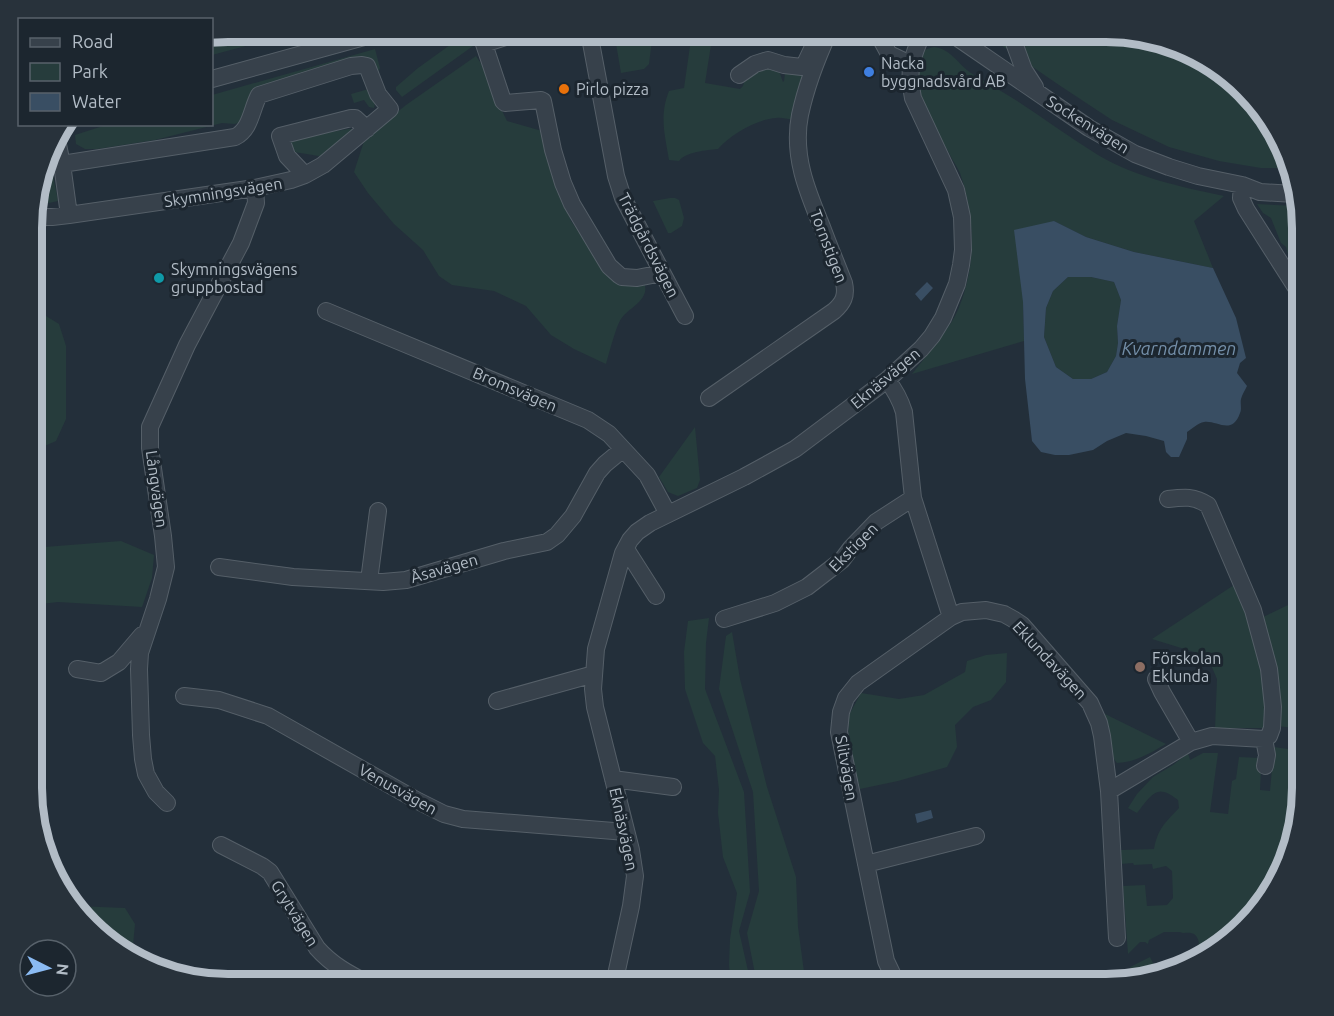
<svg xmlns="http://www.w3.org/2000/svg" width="1334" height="1016" font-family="Ubuntu,sans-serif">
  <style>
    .green { fill: #263c3c }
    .water { fill: #394e63; fill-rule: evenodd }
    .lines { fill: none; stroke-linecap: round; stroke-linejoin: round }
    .minor-casing { stroke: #555f68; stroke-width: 18 }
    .minor { stroke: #37414b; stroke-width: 16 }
    .shop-dot { fill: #3f7fe0; stroke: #1c262f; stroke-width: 2 }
    .food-dot { fill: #e8710a; stroke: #1c262f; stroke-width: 2 }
    .culture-dot { fill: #0f9aa8; stroke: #1c262f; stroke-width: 2 }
    .education-dot { fill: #8d6e63; stroke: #1c262f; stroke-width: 2 }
    .labels { text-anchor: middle; stroke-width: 6; stroke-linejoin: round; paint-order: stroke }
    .poi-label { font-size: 16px; fill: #b2bcc6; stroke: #1c262f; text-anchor: start }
    .street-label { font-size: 16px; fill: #b2bcc6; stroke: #1c262f }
    .water-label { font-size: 18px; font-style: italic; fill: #748fa9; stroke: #1c262f }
    .rim { fill: none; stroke: #b2bcc6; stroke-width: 8 }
  </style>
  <rect width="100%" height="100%" fill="#232f3a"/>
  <path class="green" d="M242,32H299L212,55V40Z
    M445,32H481L470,39L473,46L402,97L396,90V87L418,68L450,45Z
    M614,32H653L649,64L644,69L621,73Z
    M692,32H728L721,44L711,45L705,83L740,89L743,86L746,76L766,67L779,71L783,82L784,81L785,73L806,76L795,119C788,120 783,117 776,118C757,119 730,135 718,149C707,150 685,152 679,161L669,160C665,135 659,116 669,91L684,88Z
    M982,32H1118L1181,46L1235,80L1272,129L1270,145L1283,146L1288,168H1261L1219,161L1169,147L1112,120L1059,85Z
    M934,47C951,49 958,64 971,73C985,82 1000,90 1014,99C1042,117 1069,137 1098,155C1135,177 1181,187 1224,196L1194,221L1213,268L1134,252L1086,237L1054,221L1023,302L1024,341L912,374C925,357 939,341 951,323C962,306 969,279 971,258C974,230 969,199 960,173C957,166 952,160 949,153C934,128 911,96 918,66C921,53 921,50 934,47Z
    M375,49L380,68L378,72L368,63L270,87L243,121L235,124L222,123L155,140L97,149H85L76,144L75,135L106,125L212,124V95Z
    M476,56L482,65L490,86L507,121L542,131L554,177L571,221L593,253L644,282C651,300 629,307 621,319C616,326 609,354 606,364L574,349L551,335L526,306L494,291L452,285L439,276L423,250L394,224L368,193L354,172L365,138L406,105Z
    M372,88L376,100L374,108L369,107L364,100L354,103L351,94Z
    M348,129H355L325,157L288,151L286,140Z
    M49,155L58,201L49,203L34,201Z
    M670,198H675L679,200L684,218L682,226L671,233H668L653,201Z
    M1257,204L1297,206L1302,228V286L1291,264L1286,247L1281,243L1271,218L1263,213Z
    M1068,277H1091L1114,282L1121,300L1117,326L1118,343L1116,356L1107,372L1091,379H1073L1056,367L1044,337L1046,308L1053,291Z
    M33,308L59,324L66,346V419L56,441L40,448H33Z
    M695,427L700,480L697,488L678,496L668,492L659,477Z
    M121,541L154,555L152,578L142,607L58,602L32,605V548Z
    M1302,545V729L1277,726L1261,618L1290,604L1296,596Z
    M1234,585C1246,613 1258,641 1263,671C1266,690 1264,710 1263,728H1215L1217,679L1207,656L1152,639Z
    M709,618L706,643L705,689L744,792L750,892L739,931L751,984H731L729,965L730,939L737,893L723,857L718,813L719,790L715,756L703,743L685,689L684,652L688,621Z
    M732,632L740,679L767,787L796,877L798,927L804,972L810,984H757L747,933L759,891L753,792L719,689L726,636Z
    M1007,653L1006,682L991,700L973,707L955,725L957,747L947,767L898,781L860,789L848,740L849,715L861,693L899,699L924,695L965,672L967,661L986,655Z
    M1103,713L1166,744C1150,753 1136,762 1117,763L1113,758Z
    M1274,747L1302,751V801L1288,863L1254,917L1192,964L1187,966L1185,957L1194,951L1199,943C1197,933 1192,932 1183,933L1180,932H1164L1149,940L1148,944L1145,942H1140L1128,954L1123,886L1145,885L1147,906L1167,905L1173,898L1172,871L1166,866L1153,869L1152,864L1134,865L1133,863L1120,864V850L1154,849C1158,828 1165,823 1179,808L1178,800C1174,797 1169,793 1164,792C1153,788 1143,806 1137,813L1128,808L1137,794L1153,777L1173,765L1188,753L1190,760L1203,753H1218L1210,812L1228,814L1232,781L1236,779L1239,757L1260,758L1261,769L1260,790L1270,791Z
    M76,906L125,908L135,924L132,956L99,936Z
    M1150,957L1157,971L1167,966L1169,970L1132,978L1130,967Z"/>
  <path class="water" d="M1054,221L1086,237L1134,252L1213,268L1236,318L1246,358L1240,363L1237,373L1247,386C1245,390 1242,395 1241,399C1240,403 1242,409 1240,413C1232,436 1217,420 1204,422C1198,423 1192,429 1187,432V439L1179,457H1171L1166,452L1164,441L1146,436L1126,433L1107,441L1093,450L1069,455H1055L1041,452L1032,441L1025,379L1023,302L1014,230ZM1068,277H1091L1114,282L1121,300L1117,326L1118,343L1116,356L1107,372L1091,379H1073L1056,367L1044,337L1046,308L1053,291Z
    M927,282L933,288L921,301L915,294Z
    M931,810L933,818L917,823L915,814Z
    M161,959L174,970L171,974L162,972L155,966Z"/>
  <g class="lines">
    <defs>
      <path id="minor" d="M521,32L484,44L503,101L505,103L541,100L543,101L553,150L563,183L572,204L609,266L619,275L622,277L637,278L662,273
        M589,32L616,176L623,198L685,316
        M877,32L889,54L910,64
        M949,32L1089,128L1135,154L1169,167L1198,176L1242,185L1260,192L1294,194
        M1010,32L1024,70L1035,87
        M739,75L755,64L768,60L784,65L802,67L804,66L812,49
        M212,79L382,32
        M56,135L62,164L69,215
        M305,175L287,156L280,136L351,118H355L367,129
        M1242,185L1241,198L1246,209L1302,297
        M33,217H52L69,215L255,188L291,180L305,175L323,165L390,109L378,94L367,66L362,65L351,66L259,95C251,110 251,129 235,137L62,164
        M326,311L588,420L609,434L647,475L668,514
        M887,380C895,390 900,399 904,412L913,498L951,617
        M709,398L834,311C843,303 847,296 844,283C837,265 829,246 822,227C807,191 792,155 800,115C806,87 817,58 829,32
        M626,549L656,596
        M219,567L293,577L383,582L406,580L504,551L547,542L557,535L573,516L597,473L605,464L622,450
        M369,581L378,511
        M724,619L775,603L807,587L842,560L851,548L876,522L913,498
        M77,669L101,673L119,662L142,635
        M1156,679L1162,692L1191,742
        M184,696L219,700L268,716L418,801L444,814L463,819L626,832
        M497,701L594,674
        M1264,739L1267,755L1265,766
        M613,779L673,787
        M1109,791L1191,742L1212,736L1264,739L1269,736L1272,728L1273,707L1269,669L1253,610L1208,505C1194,496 1185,497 1168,499
        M167,803L156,792L146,774L143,759L141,735L139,669L140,653L158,599L166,567L163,536L150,448V427L187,345L241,243L256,203L255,188
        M221,845L262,866L270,872L317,948C332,965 349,974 369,984
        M866,864L976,836
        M614,984L631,906L635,876L631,850L595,707L593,689L596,649L623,553L630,540L637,532L650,523L744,477L795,449L887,380L921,349L932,336L943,318L957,284L961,265L963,250L962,217L956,190L913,98C907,70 912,57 923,32
        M897,984L886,961L841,742L839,732L841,712L846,698L858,683L951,617L962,612L986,610L1004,614L1013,619L1022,625L1090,703L1099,723L1102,736L1109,791L1117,938"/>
    </defs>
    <use href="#minor" class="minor-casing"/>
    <use href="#minor" class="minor"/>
  </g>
  <circle class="shop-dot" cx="869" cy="72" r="6"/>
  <circle class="food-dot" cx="564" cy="89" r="6"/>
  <circle class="culture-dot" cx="159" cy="278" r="6"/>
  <circle class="education-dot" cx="1140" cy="667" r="6"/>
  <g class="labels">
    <g class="poi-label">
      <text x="881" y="69">Nacka<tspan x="881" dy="18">byggnadsvård AB</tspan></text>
      <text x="576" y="95">Pirlo pizza</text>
      <text x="171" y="275">Skymningsvägens<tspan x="171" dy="18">gruppbostad</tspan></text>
      <text x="1152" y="664">Förskolan<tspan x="1152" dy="18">Eklunda</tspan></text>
    </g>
    <g class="street-label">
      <text transform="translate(1088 124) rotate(32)" y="6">Sockenvägen</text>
      <text transform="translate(223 192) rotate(-9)" y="6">Skymningsvägen</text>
      <text transform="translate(649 245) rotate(63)" y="6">Trädgårdsvägen</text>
      <text transform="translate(829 246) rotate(69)" y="6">Tornstigen</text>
      <text transform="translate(885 378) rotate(-40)" y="6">Eknäsvägen</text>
      <text transform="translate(515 389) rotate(23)" y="6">Bromsvägen</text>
      <text transform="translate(157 489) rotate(82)" y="6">Långvägen</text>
      <text transform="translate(853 547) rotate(-45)" y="6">Ekstigen</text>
      <text transform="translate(444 568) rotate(-16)" y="6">Åsavägen</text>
      <text transform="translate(1050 660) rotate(47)" y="6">Eklundavägen</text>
      <text transform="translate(847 768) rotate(80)" y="6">Slitvägen</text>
      <text transform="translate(398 789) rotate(29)" y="6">Venusvägen</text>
      <text transform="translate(624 829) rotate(78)" y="6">Eknäsvägen</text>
      <text transform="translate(295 913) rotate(58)" y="6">Grytvägen</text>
    </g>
    <g class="water-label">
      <text x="1179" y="355">Kvarndammen</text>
    </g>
  </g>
  <path d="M0 0H1334V1016H0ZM228 42H1106A186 186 0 0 1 1292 228V788A186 186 0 0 1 1106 974H228A186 186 0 0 1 42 788V228A186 186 0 0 1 228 42Z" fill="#28323b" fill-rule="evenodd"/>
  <path class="rim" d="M228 42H1106A186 186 0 0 1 1292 228V788A186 186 0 0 1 1106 974H228A186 186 0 0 1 42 788V228A186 186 0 0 1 228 42Z"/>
  <rect x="18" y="18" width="195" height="108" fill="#1c262f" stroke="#58626b" stroke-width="1.5"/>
  <rect x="30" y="38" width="30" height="9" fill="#37414b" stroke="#58626b" stroke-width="1.5"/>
  <text x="72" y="48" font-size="18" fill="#b2bcc6">Road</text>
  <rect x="30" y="63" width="30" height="18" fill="#263c3c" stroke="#58626b" stroke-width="1.5"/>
  <text x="72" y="78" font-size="18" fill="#b2bcc6">Park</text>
  <rect x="30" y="93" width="30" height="18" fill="#394e63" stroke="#58626b" stroke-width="1.5"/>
  <text x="72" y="108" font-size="18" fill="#b2bcc6">Water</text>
  <g transform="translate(48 968) rotate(96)"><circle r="28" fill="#1c262f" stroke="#58626b" stroke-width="1.5"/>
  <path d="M0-4.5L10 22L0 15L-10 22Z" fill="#8bbbf3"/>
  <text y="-9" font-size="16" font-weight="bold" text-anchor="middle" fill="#b2bcc6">N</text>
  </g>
</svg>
